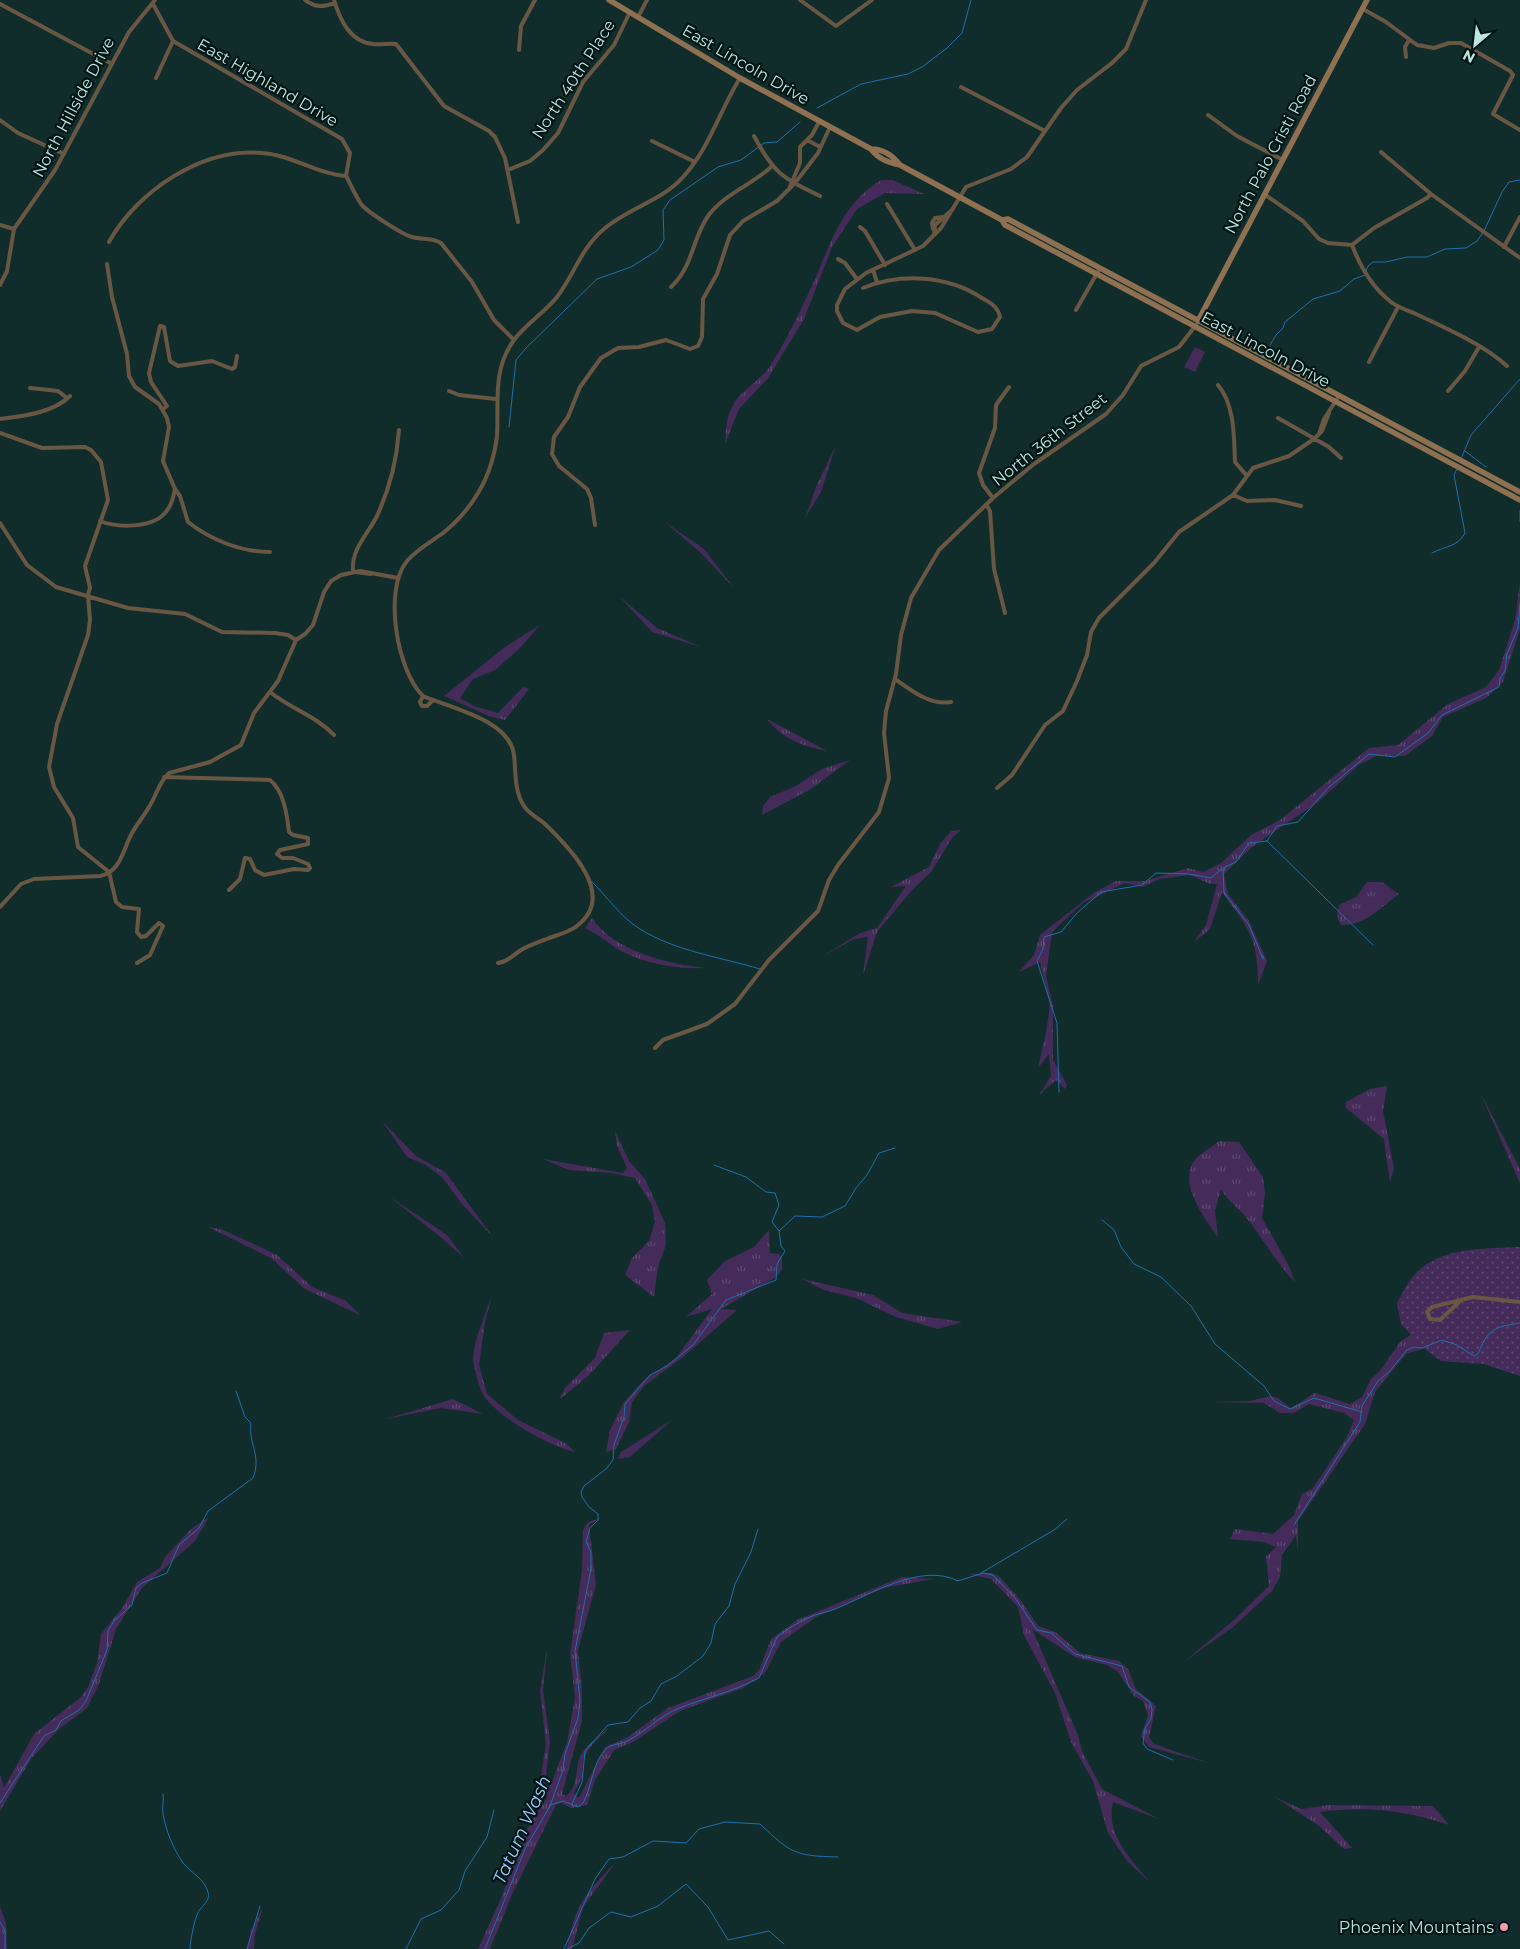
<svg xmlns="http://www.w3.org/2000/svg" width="1520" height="1949" font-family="Montserrat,sans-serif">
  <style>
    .grass { fill: url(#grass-tufts) }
    .park { fill: url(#park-dots) }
    .pitch { fill: #442b5a }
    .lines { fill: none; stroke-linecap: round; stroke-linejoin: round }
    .stream { stroke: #1f6fad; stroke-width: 1 }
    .street { stroke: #6a5743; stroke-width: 4 }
    .secondary { stroke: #8f7151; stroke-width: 5.5 }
    .poi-dot { fill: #f39aac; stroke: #001513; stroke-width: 2 }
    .labels { text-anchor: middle; stroke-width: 4.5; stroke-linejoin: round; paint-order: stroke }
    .street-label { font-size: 16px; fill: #bbe5df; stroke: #001513 }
    .poi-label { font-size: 16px; fill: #bbe5df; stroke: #001513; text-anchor: end }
    .water-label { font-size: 18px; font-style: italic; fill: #94cbfe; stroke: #001513 }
  </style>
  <defs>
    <pattern id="grass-tufts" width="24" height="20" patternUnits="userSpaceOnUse" patternTransform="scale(1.25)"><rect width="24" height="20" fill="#442b5a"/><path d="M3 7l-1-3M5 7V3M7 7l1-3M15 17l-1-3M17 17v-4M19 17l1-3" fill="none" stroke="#5d4a71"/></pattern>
    <pattern id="park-dots" width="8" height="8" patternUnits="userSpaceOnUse" patternTransform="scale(1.25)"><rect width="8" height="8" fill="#442b5a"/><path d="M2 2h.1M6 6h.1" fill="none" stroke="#5d4a71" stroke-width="1.8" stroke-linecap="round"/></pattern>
  </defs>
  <rect width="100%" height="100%" fill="#112d2b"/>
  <path class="grass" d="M882,180H893L924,194L885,193L857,209L832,247L804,319L768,378L739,409L725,444C726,433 726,417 732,407C740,391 757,383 768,369C782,349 799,314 809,292C828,253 840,202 882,180Z
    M836,445L821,492L805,518L816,487Z
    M665,522L704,549L734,588L701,553Z
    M1520,582V629L1503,682L1486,698L1443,717L1432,736L1405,756H1376L1359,765L1318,802L1252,847L1224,874L1228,894L1249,921L1267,961L1258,985C1258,938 1249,929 1222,892L1210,929L1194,942L1206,925L1217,884H1210L1190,875L1159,879L1143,887L1125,883L1083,903L1052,932L1046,976L1053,1006V1060L1067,1085L1065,1089L1056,1080L1039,1095L1051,1076L1049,1054L1038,1068L1046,1033L1050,1006L1040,962L1019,972L1034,955L1040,935L1095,892L1116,881H1145L1188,868L1203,872L1221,863L1251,835L1280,820L1369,748L1398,745L1448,704L1486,687L1499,670L1515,620Z
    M620,597L657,628L701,647L652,632Z
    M540,625L519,649L495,670L473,679L460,698L474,706L498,713L523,687L529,689L505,720L489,716L444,696L505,647Z
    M767,719L827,751C803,746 782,739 767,719Z
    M850,760L811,789L762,815L763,806L770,797L794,787L822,769Z
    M961,830L952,838L931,872L911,891L877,932L863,975L868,937L854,939L823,956L860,933L877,928L906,886L891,887L929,867L940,844L951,831Z
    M1367,882H1382L1399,894C1381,907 1365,926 1341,925L1337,916L1339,905L1356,897Z
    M592,918C613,951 670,965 707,968C677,969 648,965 621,951C609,944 598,934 585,928Z
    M1387,1086L1383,1111L1394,1168L1390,1182L1384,1139L1346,1108V1102L1370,1089Z
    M1480,1092L1520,1169V1183Z
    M382,1121L416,1156L446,1173L493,1237L462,1204L442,1177L426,1165L407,1157Z
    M615,1131L629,1161L645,1179L665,1223L666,1245L658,1267L654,1297L625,1275L632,1258L649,1241L655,1222L652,1205L635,1178L611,1173L569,1170L543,1159L623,1173L627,1168L617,1146Z
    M1219,1141L1239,1142L1263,1177L1265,1194L1262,1218L1289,1266L1295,1282C1275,1262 1263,1238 1245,1216C1238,1207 1226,1200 1221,1189L1215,1211L1218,1237C1205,1218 1178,1185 1194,1161C1199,1154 1212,1147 1219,1141Z
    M390,1197L447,1235L464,1258L443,1239Z
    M208,1227L221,1229L277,1255L312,1287L346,1301L360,1315L305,1289L271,1258Z
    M769,1230L770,1253L779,1254L782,1257V1270L775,1278L721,1309L737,1310L683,1357L644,1386L632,1402L629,1422L616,1449L606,1452L610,1430L624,1402L643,1381L676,1358L712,1309L686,1317L712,1294L707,1280L725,1261L754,1247Z
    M802,1279L873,1295L902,1313L962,1322L938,1329L896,1317L856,1298L824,1290Z
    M492,1295L485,1322L479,1365L487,1394L518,1420L567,1444L575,1452C550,1447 498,1417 484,1396C480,1391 473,1364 473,1358C475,1337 485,1315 492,1295Z
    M630,1330L589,1375L559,1400L565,1388L595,1358L604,1333Z
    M1416,1331L1432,1346L1406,1354L1375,1392L1365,1424L1298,1521V1551L1296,1535L1282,1555L1280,1577L1272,1591L1233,1627L1185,1661L1234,1620L1269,1586L1266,1556L1276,1547L1264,1542L1230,1539L1235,1529L1273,1534L1294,1515L1302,1494L1313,1488L1347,1437L1354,1420L1344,1413L1309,1404L1294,1413H1280L1264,1403L1213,1402L1250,1401L1271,1396L1278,1398L1291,1408L1315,1393L1350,1404L1362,1397L1371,1379L1380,1371L1400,1342Z
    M453,1399L483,1414L441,1408L386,1419Z
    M672,1420L630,1457L618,1459L621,1452Z
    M209,1517L195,1541L142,1588L116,1629L99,1684L87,1708L59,1729L31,1759L0,1811V1774L4,1788L34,1734L81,1697L88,1687L97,1663L101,1634L122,1608L137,1582L160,1568L165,1557L192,1528Z
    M601,1518L589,1525L596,1585L578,1650L582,1688V1721L562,1794L566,1796C580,1785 574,1768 581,1755C588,1743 599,1736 610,1727L592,1745L583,1759L582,1777L574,1793L579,1798L605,1747L628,1737L668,1708L753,1676L759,1670L771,1639L797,1620L902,1577L933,1579L884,1588L816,1617L781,1642L765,1673L743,1688L680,1711L633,1742L614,1750L595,1780L587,1805L571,1808L561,1803L556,1805L514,1890L490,1949H478L502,1896L521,1839L547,1797L540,1782L546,1744L540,1691L547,1649L543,1691L550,1741L545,1784L548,1787L552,1782L567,1742L575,1698L570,1654L582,1570L583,1530L588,1522Z
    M992,1573L1000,1577L1022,1602L1038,1626L1057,1633L1080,1653L1119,1661L1128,1669L1136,1689L1156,1706L1149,1737L1154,1744L1209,1763L1149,1747L1141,1736L1148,1715L1143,1701L1134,1696L1118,1672L1107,1665L1075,1657L1032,1629L1078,1735L1082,1751L1102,1789L1159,1819L1113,1802C1105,1834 1131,1859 1150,1882L1128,1862L1108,1833L1093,1781L1071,1742L1056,1695L1024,1635L1018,1607L991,1579L969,1574Z
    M1273,1796L1301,1809L1329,1805L1433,1806L1449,1825C1404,1810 1368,1806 1320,1812L1352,1848L1344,1849L1318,1825Z
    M616,1862L583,1907L572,1949H567C575,1904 585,1894 616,1862Z
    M0,1907L6,1923L7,1949H0Z
    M263,1907L255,1934L254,1949H247L251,1930Z"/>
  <path class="park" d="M1520,1247V1376L1484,1364L1441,1361L1422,1347L1401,1324L1397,1303C1403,1293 1408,1281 1416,1273C1443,1246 1485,1249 1520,1247Z"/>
  <path class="pitch" d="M1195,347L1205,352L1195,372L1184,367Z"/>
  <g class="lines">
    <path class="stream" d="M817,108L861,84L908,74L922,67L947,48L962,33L971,0
      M1366,271L1368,266L1373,262H1386L1407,257H1427L1445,249L1466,248L1477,241L1484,231L1502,192L1509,182L1520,180
      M1270,345L1276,335L1283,328L1285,322L1313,299L1340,291L1354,279L1365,275
      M509,427L516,360L526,348L597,279L631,267L658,250L664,240L663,210L670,200L718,167L741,160L764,143L777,142L800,122
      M1465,451L1486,467
      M1461,459L1471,435L1520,379
      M1520,511V521
      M1432,553C1445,546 1458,547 1465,533L1454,475L1457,469
      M1267,841L1373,945
      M591,881C607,896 620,917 640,929C675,951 720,957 760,969
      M1263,959L1249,925L1224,893L1223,868L1236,862L1249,843L1267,841L1277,826L1298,822L1328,788L1369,754L1395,757L1428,733L1442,715L1499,687L1500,678L1505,671L1507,654L1518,628L1520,604
      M1059,1092L1057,1023L1037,961L1043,949L1044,937L1061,932L1077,913L1101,892L1142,885L1156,873L1189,874L1211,878L1222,869
      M714,1165L746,1177L766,1192L775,1193L779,1205L772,1222L779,1231
      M1102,1220L1114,1230L1121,1247L1134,1264L1161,1277L1191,1306L1215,1344L1264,1386L1274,1401L1290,1409L1314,1398L1362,1412
      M1294,1525L1360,1422L1362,1406L1378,1381L1389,1372L1407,1350L1414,1347L1422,1348L1442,1340L1457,1345L1474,1356L1478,1354C1488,1329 1494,1327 1520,1323
      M981,1573L1054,1530L1067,1519
      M163,1794C164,1801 162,1808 163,1814C166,1831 173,1848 183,1863C191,1873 204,1878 208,1892C211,1902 200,1906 197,1915C194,1921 190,1943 190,1949
      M0,1803L44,1736L56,1730L61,1721L79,1710L86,1701L107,1650L108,1631L114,1621L132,1605L136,1588L142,1583L167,1573L179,1545L199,1528L208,1511L253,1478C262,1455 248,1444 251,1423L245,1417L236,1391
      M572,1804L582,1782L585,1751L608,1725L628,1722L640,1708L651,1701L661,1684L677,1676L703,1656L711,1643L715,1624L729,1606L735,1584L751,1552L758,1529
      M550,1805L563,1801L578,1807L583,1803C592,1787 592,1764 605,1750C611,1743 621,1745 629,1740C646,1731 659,1717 677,1709C704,1698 733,1692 759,1678L777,1637C787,1629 799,1622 810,1617C816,1614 828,1612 835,1609C870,1595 921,1562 958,1581L983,1573L993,1575L1015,1598L1037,1630L1051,1633L1075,1654L1122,1666L1129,1687L1150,1702L1152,1709L1151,1719L1145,1728L1143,1743L1147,1749L1173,1760
      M0,1922L5,1931V1949
      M247,1949L260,1906
      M406,1949L421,1919L441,1910L459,1890L465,1871L487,1837L494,1810
      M485,1949L525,1849L550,1806L563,1770L565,1754L578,1718L580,1701L575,1651L591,1569V1552L586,1542L590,1528L598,1520V1514L589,1507L582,1497L581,1492L584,1486L606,1469L613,1460L614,1445L624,1417L625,1404L650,1375L667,1366L693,1345L726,1300L776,1280L777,1264L785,1251L781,1246L779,1231L795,1216L822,1217L845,1206L856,1188L867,1175L879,1153L895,1148
      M564,1949L595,1879L609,1859L623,1857L653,1841L686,1843L699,1829L725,1822L760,1824C791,1853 794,1856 838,1857
      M567,1949L579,1943L589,1928L611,1912L631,1917L658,1906L686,1884L708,1907L728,1940L769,1931L784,1944"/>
    <path class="street" d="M305,0C315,8 323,7 335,3
      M334,0C340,20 350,42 373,44C381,45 389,43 396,44L444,106L489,131L495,137L505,158L518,222
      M800,0L836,26L872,0
      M0,4L112,64
      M153,4L173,41L156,78
      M1363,9L1386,22L1417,45L1434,48L1449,43H1461L1510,71L1513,75L1493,114L1520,130
      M638,17L647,0
      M173,41L342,139L350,153L346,176
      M519,50L521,26L535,0
      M1406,57L1405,47L1409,40
      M961,87L1045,131
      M1208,115L1237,136L1283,160
      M0,120L18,133L64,154
      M754,136C774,174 783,178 820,196
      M807,140L820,147
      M652,141L695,162
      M1381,152L1431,194L1520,258
      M508,170L530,161L543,150L558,133L583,82L614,45L630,12
      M346,176C351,185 355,195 361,204C366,211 403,235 412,237C422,240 432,237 441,243L472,282L494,320L514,340
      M789,189L800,163V147L812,135L819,122
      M1264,194L1303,221L1319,239L1328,243L1352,245C1360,266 1373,288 1391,302C1399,308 1407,310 1416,314C1444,327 1484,345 1507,366
      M887,204L915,250
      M0,225L14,229
      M860,227L865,231L885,265
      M933,229L932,223L935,218L942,217
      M934,235L935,225L953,209
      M109,242C137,191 203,147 262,153C292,155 317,174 346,176
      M1352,245L1374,228L1427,198L1431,194
      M1504,247L1520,217
      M838,259L845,263L857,279
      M107,264L112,297L127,354L129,376L135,387L159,404L167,418L169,427L163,461L175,489L180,496L188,522C211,540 241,552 270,552
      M873,270L877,282
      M0,285L7,271L14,229L55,170L129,32L155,0
      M671,287C693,267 692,239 708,216C724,194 752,185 771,167
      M863,288C901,273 947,275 982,298C991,303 998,307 1000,317L992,329L978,332L935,313L912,311L880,317L857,330L843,323L837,311V305L845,289L866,273L923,246L941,228L966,187L1011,169L1027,157L1061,108L1077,90L1112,63L1126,49L1146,0
      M1076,310L1100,268
      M1369,362L1398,307
      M1218,385C1235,405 1234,438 1235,462L1247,476
      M30,388L58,391L67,398
      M449,391L459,395L496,399
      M1448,391L1465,371L1479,347
      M163,409L167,406L151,382L149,373L160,326L164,327L170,361L178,366L212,361L232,369L235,367L237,356
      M1278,418L1329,447L1341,458
      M0,419C23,416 53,413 70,396
      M0,433L42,448L85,447L91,450L101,462L108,500L85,566L90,588L88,595L90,620L88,635L57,724L49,767L54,787L73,818L78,847L109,872L116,902L122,907L139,909L137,932L141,937L146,936L159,923L163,926L150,955L137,963
      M1319,434L1324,419L1339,396
      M1233,495L1247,501L1275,500L1301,506
      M993,498L983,485L979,473L995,428L996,405L1009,387
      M987,506L990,511L994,569L1005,613
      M100,521C117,528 151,528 164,514C171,507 173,499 175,489
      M0,523L27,565L56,587L128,608L185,614L222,632L275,633L288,635L296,640
      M595,525L591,498L587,489L559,466L552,454L554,437L568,417L580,387L601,358L618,348L639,347L666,340L690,349L698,346L702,337L703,299L717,274L730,235L743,221L777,201L795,183L818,153L830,127
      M353,571C351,549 368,534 377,516C389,490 397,458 399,430
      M355,572L371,574
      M895,679C911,690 930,706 951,702
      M270,692C291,709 316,716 334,735
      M423,696L420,702L422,706H427L433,700
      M164,777L270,780C284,791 287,815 289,832L293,835L308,838V844L280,850L277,854L282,858H293L308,864L310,868L308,870L294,869L264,875L255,870L250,859L245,858L240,879L229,890
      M997,788L1012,775L1045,725L1063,711L1077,681L1087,655L1091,632L1099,618L1154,563L1179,532L1233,495L1253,468L1289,456L1314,439L1322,431L1329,413
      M0,907L21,884L34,879L100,876C121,872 123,849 132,833C137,824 144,816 149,807C157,795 158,783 169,773L210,762L241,745L254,713L278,681L296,640L305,634L313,625L324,592L331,581L341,575L360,571L398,578
      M498,963C508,962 513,955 521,950C530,945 539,942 549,938C558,935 569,932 577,926C618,895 568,846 544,823C537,817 529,814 524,806C514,791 516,772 514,755C510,720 451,708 423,696C397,671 383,590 407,561C417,549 431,542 443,533C457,522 469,508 478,493C488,477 495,455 497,436C499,402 492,370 514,340C526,324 544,313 557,297C574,275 581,248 604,229C628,208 662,201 683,177C709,149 720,110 740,78
      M655,1048L663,1040L707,1024L735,1004L769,960L818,911L829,880L838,865L879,812L889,778L884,733L886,711L896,674L901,635L911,598L939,550L993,498L1034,464L1106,414L1123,395L1141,366L1179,347L1196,325
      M1459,1302L1440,1320L1430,1319L1427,1312L1432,1307L1473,1297L1520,1302"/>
    <path class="secondary" d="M609,0L740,78L871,149C878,159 889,163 900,165L1002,220L1005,225L1520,500
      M871,149C883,149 893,156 900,165
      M1002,220L1008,219L1520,492
      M1198,321L1367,0"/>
  </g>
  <circle class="poi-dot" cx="1504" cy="1927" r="5"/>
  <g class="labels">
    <g class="street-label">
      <text transform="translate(746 64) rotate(30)" y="6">East Lincoln Drive</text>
      <text transform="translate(573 79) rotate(-57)" y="6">North 40th Place</text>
      <text transform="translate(268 82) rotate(30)" y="6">East Highland Drive</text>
      <text transform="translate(73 107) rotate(-62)" y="6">North Hillside Drive</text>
      <text transform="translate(1270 154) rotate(-62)" y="6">North Palo Cristi Road</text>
      <text transform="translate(1266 349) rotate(28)" y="6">East Lincoln Drive</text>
      <text transform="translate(1049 439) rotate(-38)" y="6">North 36th Street</text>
    </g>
    <g class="poi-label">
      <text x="1494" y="1933">Phoenix Mountains</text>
    </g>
    <g class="water-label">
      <text transform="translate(522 1830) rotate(-66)" y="6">Tatum Wash</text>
    </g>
  </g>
  <g transform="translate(1475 45) rotate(208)" stroke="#001513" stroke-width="4" paint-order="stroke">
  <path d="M0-4L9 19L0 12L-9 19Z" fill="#bbe5df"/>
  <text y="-8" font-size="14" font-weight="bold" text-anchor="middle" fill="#bbe5df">N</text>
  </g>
</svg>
